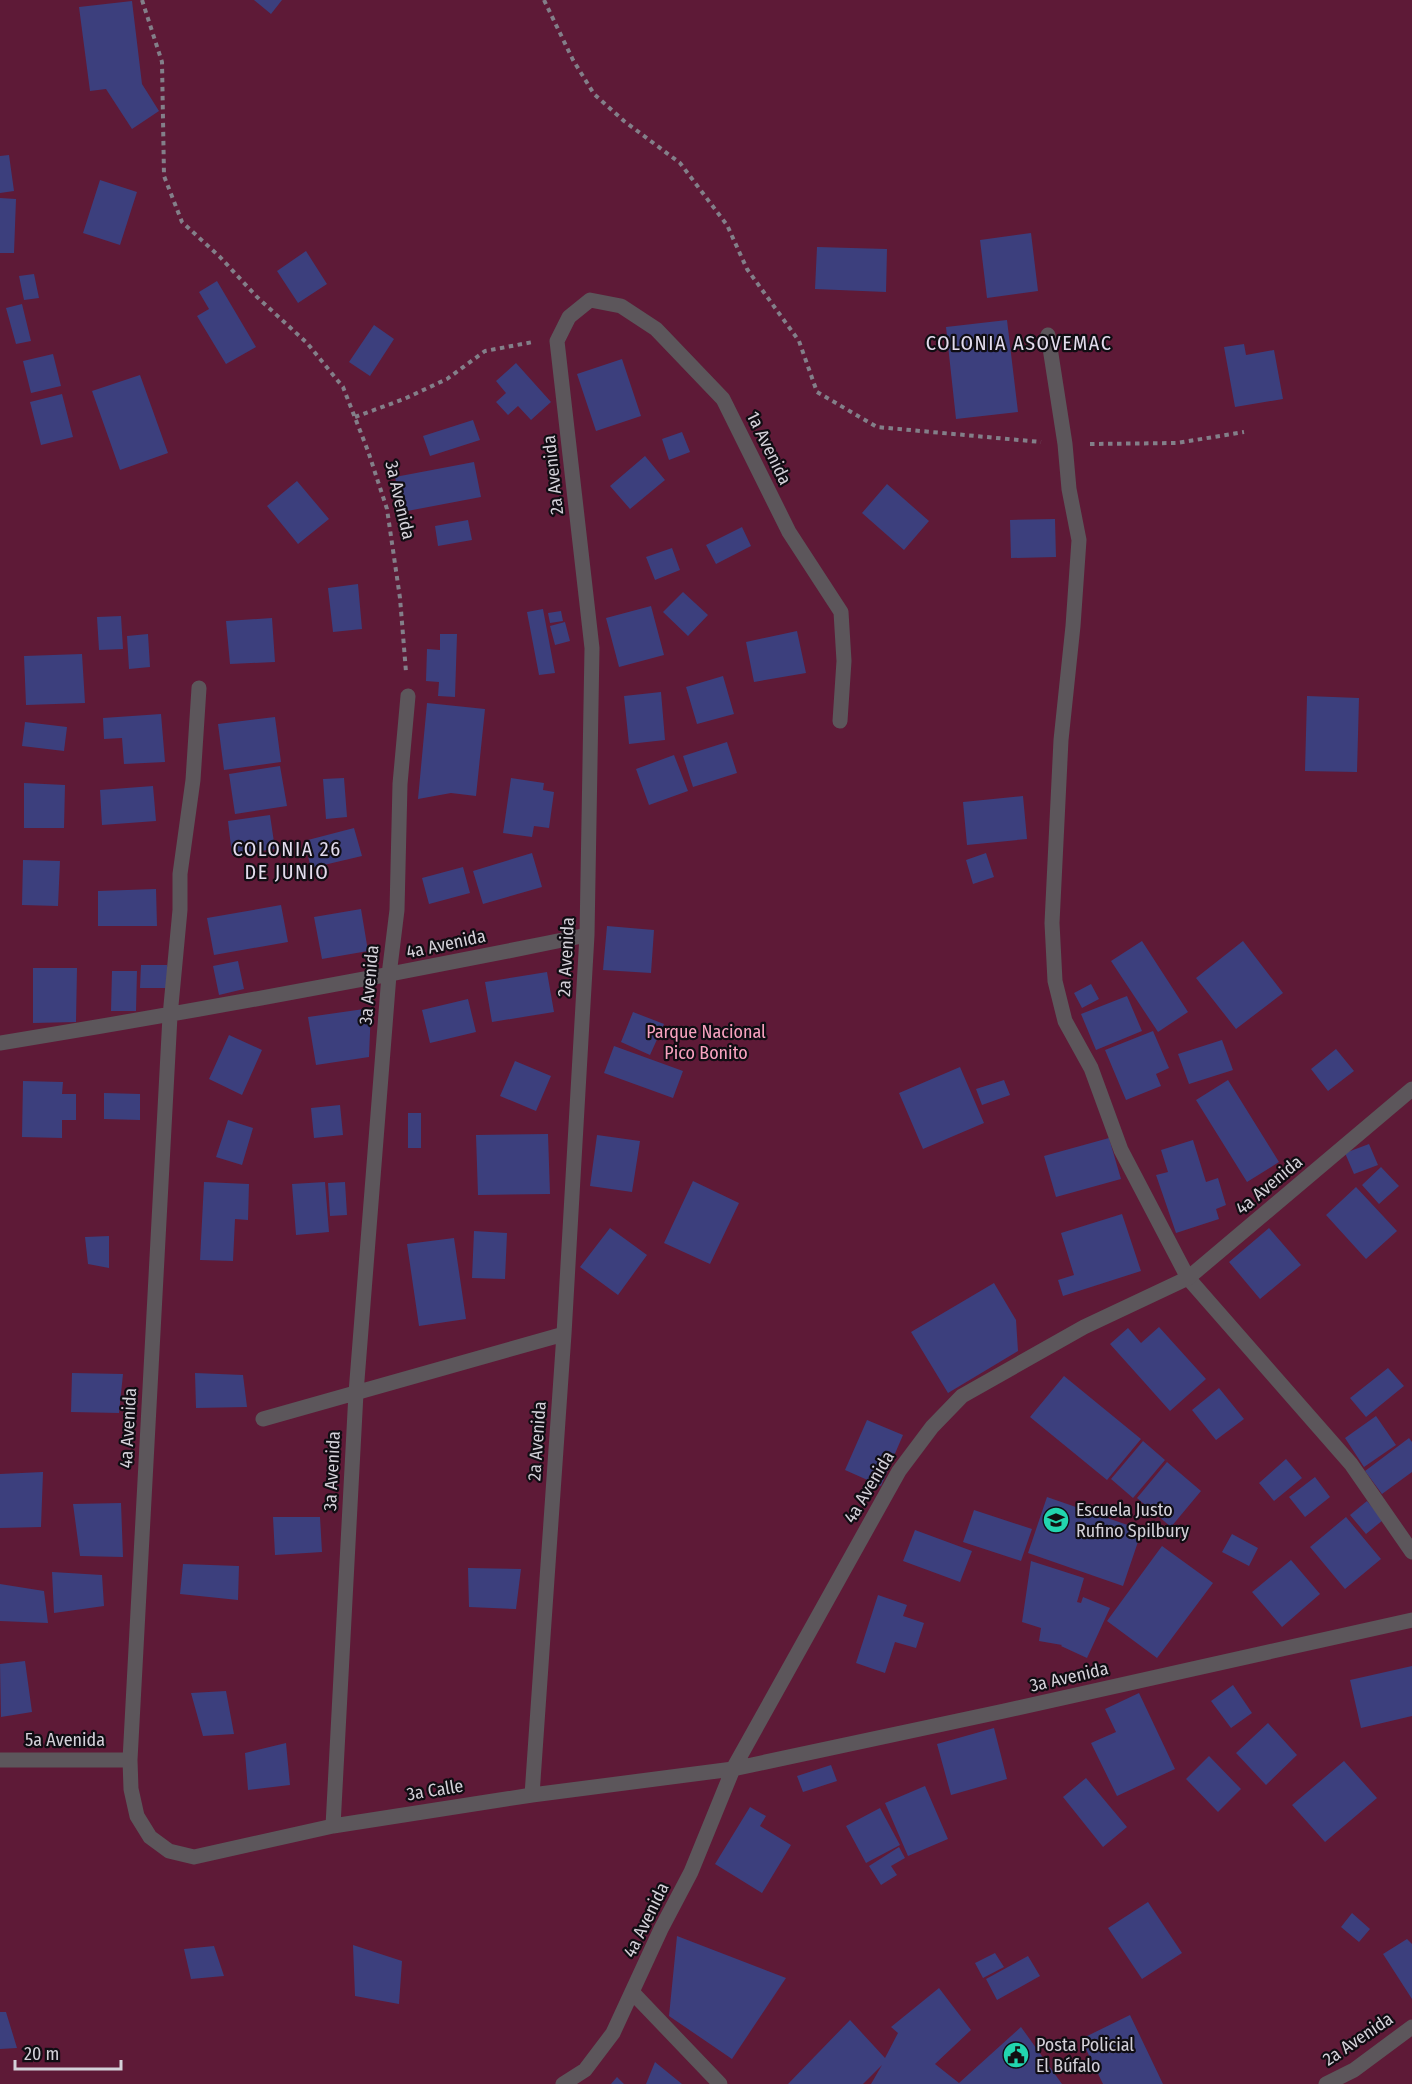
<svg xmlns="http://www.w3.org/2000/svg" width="1412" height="2084" font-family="'Fira Sans Condensed',sans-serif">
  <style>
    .green { fill: #5e1a37 }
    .building { fill: #3c3f7d }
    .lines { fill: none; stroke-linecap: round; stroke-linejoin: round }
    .path { stroke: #837f89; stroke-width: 4; stroke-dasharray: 4.5 4.5; stroke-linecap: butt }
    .service { stroke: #5c565b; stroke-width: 15 }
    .minor { stroke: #5c565b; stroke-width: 15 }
    .labels { text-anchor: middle; stroke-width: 4.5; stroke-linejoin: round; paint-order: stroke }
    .street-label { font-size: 18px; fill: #d4d1d9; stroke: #100d13 }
    .park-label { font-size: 18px; fill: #f8a2bf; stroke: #100d13 }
    .poi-label { font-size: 18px; fill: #d4d1d9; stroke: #100d13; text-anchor: start }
    .neighbourhood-label { font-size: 20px; letter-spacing: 1.5px; fill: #e3dced; stroke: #100d13 }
  </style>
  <rect width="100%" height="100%" fill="#28222f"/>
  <path class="green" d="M0,0H1412V2084H0Z"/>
  <path class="building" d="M254,0H282L271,14Z
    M132,1L142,84L159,111L132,129L106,89L90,91L79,7Z
    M9,155L14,191L0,193V156Z
    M100,180L137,192L120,245L83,233Z
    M0,198L16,199L14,253H0Z
    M1031,233L1038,291L987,298L980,240Z
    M817,247L887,249L886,292L815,289Z
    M306,251L327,284L298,303L277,271Z
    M34,274L39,298L24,300L19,276Z
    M217,281L256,347L226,364L197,316L209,309L199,292Z
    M22,304L31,341L16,344L6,308Z
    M1007,320L1018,412L956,419L946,327Z
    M374,325L394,339L370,376L349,362Z
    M1244,344L1246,355L1274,350L1283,399L1235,407L1224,347Z
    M53,354L61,386L31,393L23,361Z
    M622,359L641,416L596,431L577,374Z
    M516,363L551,402L531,420L518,406L508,415L496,402L506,393L496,381Z
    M140,375L168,453L120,470L92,391Z
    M62,394L73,437L41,445L30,402Z
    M473,420L480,440L430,456L423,436Z
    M682,432L690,452L669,460L662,439Z
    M645,456L665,480L630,509L610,486Z
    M474,462L481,497L402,512L395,477Z
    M297,481L329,519L298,544L267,506Z
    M887,484L929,521L904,550L862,513Z
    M1055,519L1056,557L1011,558L1010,520Z
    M468,520L472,540L438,546L435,526Z
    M742,527L751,546L716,564L706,545Z
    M672,548L680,570L655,580L646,557Z
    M358,584L362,629L333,632L328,588Z
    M683,592L708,615L688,636L663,612Z
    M651,606L664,655L619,667L606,618Z
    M543,609L555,673L539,675L527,612Z
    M561,611L563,621L550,623L548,613Z
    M121,616L123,649L99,650L97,617Z
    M272,618L275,662L230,664L226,621Z
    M565,622L570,641L555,645L550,626Z
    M797,631L806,673L754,682L746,642Z
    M148,634L150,667L129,669L127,636Z
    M440,634H457L455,697L438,696L439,682L426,681L427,649L440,650Z
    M82,654L85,703L26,705L24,656Z
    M723,676L734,714L697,724L686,687Z
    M661,692L665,740L629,744L624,696Z
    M1307,696L1359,698L1357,772L1305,771Z
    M427,703L485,709L476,796L451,793L418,799Z
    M161,714L165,762L124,764L122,738L104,739L103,718Z
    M275,717L281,762L224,770L218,724Z
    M25,722L67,727L64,751L22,746Z
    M727,742L737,773L693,787L683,756Z
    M674,755L688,791L649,805L636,769Z
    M280,766L287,806L235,814L229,774Z
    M344,778L347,817L326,819L323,779Z
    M511,778L544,783L543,790L554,792L549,828L534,826L532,837L503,833Z
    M24,783L65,785L64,828H24Z
    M153,786L156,821L102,825L100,790Z
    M1023,796L1027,839L967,845L963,802Z
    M270,815L275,849L232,855L228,821Z
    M354,828L362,856L311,868L304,841Z
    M532,853L542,887L483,904L473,871Z
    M986,853L994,877L973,884L966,860Z
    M23,860L60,861L58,906L22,905Z
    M463,867L470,893L429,904L422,878Z
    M156,889L157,926H98V891Z
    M281,905L288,942L214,955L207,918Z
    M361,909L368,951L322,959L314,917Z
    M607,926L654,930L651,973L603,970Z
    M1142,941L1188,1012L1158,1032L1111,961Z
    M1243,941L1283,993L1236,1029L1196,978Z
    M238,961L244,989L219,995L213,966Z
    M141,965H167L168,988H140Z
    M33,968H77L76,1022L33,1023Z
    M112,971H137L136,1011H111Z
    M547,972L554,1012L492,1022L485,982Z
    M1091,984L1099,999L1082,1008L1074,993Z
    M1127,996L1142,1031L1096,1050L1081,1014Z
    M468,999L476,1032L430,1043L422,1010Z
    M371,1008L369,1057L316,1065L308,1017Z
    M633,1012L664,1024L650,1055L621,1042Z
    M1153,1031L1169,1068L1156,1074L1161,1086L1126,1100L1105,1050Z
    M229,1035L262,1050L242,1095L209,1079Z
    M1222,1040L1233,1070L1189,1084L1178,1054Z
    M614,1046L683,1071L673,1098L604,1073Z
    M1336,1049L1354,1071L1328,1091L1311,1069Z
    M515,1061L551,1076L536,1111L500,1096Z
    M960,1067L984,1123L923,1149L899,1093Z
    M1004,1080L1010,1095L982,1105L976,1089Z
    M1228,1080L1279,1162L1247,1182L1196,1100Z
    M23,1081L63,1082L62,1094H76V1120H62V1138L22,1137Z
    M104,1093L140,1094V1120L104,1119Z
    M340,1105L343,1135L314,1138L311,1108Z
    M408,1113H421V1148H408Z
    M228,1120L253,1128L242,1165L216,1157Z
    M548,1134L550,1194L478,1195L476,1135Z
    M597,1135L640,1141L632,1192L590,1186Z
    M1109,1138L1121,1179L1056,1197L1044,1156Z
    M1193,1140L1206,1182L1218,1178L1226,1205L1216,1209L1219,1219L1176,1233L1156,1175L1168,1172L1161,1150Z
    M1369,1144L1378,1165L1354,1174L1345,1153Z
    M1381,1167L1399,1186L1379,1204L1362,1185Z
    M693,1181L739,1203L710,1264L664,1243Z
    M204,1182L249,1184L248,1220L235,1219L233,1261L200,1260Z
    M325,1182L329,1232L296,1235L292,1184Z
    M345,1182L347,1215L330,1216L328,1183Z
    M1356,1187L1397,1231L1366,1259L1326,1215Z
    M1122,1214L1141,1271L1063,1296L1058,1280L1074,1275L1061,1233Z
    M610,1228L647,1255L618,1295L580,1267Z
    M1269,1228L1301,1265L1260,1299L1229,1262Z
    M474,1231L507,1233L505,1279L472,1278Z
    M109,1236V1268L88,1264L85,1237Z
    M454,1238L466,1319L419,1326L407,1244Z
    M994,1283L1016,1320L1018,1351L948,1393L911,1332Z
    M1159,1327L1206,1379L1170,1411L1110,1344L1128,1328L1141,1343Z
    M1388,1368L1404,1386L1366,1417L1350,1398Z
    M72,1373L123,1374L119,1413L71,1412Z
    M195,1373L243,1375L247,1407L196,1408Z
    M1064,1376L1141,1439L1107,1480L1030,1417Z
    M1219,1388L1244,1419L1216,1440L1192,1410Z
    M1376,1416L1396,1445L1364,1467L1345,1438Z
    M867,1420L903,1435L881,1486L845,1470Z
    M1409,1438L1412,1442V1472L1382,1494L1365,1471Z
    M1143,1441L1165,1460L1133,1498L1111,1479Z
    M1286,1459L1302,1478L1274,1501L1259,1483Z
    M1167,1462L1201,1491L1171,1527L1137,1498Z
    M43,1472L41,1527L0,1528V1474Z
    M1315,1477L1330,1497L1305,1517L1289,1497Z
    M1047,1497L1142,1530L1123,1586L1028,1553Z
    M1367,1501L1383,1520L1366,1534L1350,1515Z
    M121,1503L123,1557L80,1556L73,1504Z
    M974,1510L1032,1529L1021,1561L963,1542Z
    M273,1517H320L322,1552L275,1555Z
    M1346,1517L1381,1559L1345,1589L1310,1547Z
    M915,1530L972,1551L960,1582L903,1561Z
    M1232,1534L1258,1548L1249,1566L1222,1552Z
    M1162,1546L1213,1583L1157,1658L1107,1621Z
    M1291,1560L1320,1594L1282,1627L1252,1592Z
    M1031,1561L1084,1578L1077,1602L1081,1603L1083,1597L1110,1608L1087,1658L1061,1646L1062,1645L1039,1641L1041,1628L1022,1622Z
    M183,1564L239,1566L238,1600L180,1594Z
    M468,1568L521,1569L516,1609L469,1607Z
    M52,1572L102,1575L104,1606L54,1613Z
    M0,1584L44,1591L48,1623L0,1621Z
    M878,1595L907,1605L903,1616L924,1623L916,1648L895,1642L885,1673L856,1663Z
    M25,1661L32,1712L1,1717L0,1664Z
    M1412,1666V1716L1361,1728L1350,1680Z
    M1233,1685L1252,1713L1231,1728L1211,1701Z
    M226,1691L234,1734L203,1736L191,1693Z
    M1139,1693L1175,1769L1117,1796L1091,1743L1116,1732L1105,1709Z
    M1268,1723L1297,1755L1266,1785L1236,1753Z
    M994,1728L1007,1779L951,1795L937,1744Z
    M286,1743L290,1785L248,1790L245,1753Z
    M1209,1756L1241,1789L1218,1812L1186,1779Z
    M1344,1761L1377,1798L1325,1842L1292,1805Z
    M831,1765L837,1781L803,1792L797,1776Z
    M1086,1778L1127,1827L1103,1847L1063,1797Z
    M925,1786L948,1839L908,1856L885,1803Z
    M750,1807L766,1816L760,1826L791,1845L762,1893L715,1864Z
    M880,1808L900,1845L866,1863L846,1826Z
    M899,1847L905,1858L891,1866L897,1875L881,1885L869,1866Z
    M1148,1902L1182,1953L1142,1979L1108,1928Z
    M1352,1913L1370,1929L1359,1942L1341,1927Z
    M677,1936L786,1978L732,2059L669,2016Z
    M1407,1939L1412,1944V1999L1383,1954Z
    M353,1945L402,1961L399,2004L355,1996Z
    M214,1946L224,1976L191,1979L184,1949Z
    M995,1953L1004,1967L983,1978L975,1963Z
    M1028,1956L1040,1976L997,2000L986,1979Z
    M939,1988L971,2030L935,2064L959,2083L1021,2027L1062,2084H871L882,2065L863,2084H788L850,2020L885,2058L898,2033L891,2027Z
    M0,2012H6L17,2048L0,2049Z
    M1130,2015L1163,2084H1103L1081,2039Z
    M655,2062L682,2084H646Z
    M617,2077L624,2084H611Z"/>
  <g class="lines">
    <path class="path" d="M142,0L162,62L164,176L182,222L220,257L257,297L307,343L343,387L368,451L387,509L400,598L406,672
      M544,0L573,60L594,94L624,121L680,163L727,225L747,269L799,341L817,392L877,427L1041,442
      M355,417L404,399L447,379L485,351L533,342
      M1090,444L1177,443L1244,432"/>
    <path class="service" d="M1188,1278L1351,1464L1412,1552"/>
    <path class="minor" d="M1048,335L1065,444L1069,489L1079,540L1073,626L1061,740L1052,923L1055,981L1065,1021L1091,1068L1121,1150L1188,1278
      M199,688L193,780L180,874V910L170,1016L130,1760L131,1789L137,1816L150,1837L169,1851L194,1857L333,1826L532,1795L733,1769L1004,1711L1412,1620
      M0,1043C197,1011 392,975 587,935
      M263,1419L564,1334
      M0,1760H130
      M532,1795L564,1334L587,935L592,648L557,341L569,317L590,300L621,306L656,329L723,399L789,532L841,612L844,661L840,721
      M333,1826L356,1393L389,975L397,910L400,784L408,696
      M633,1993L720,2084
      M563,2084L585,2070L613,2033L661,1929L691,1872L733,1769L899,1471L932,1427L962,1396L1084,1327L1188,1278L1412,1089
      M1326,2084L1354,2070L1412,2027"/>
  </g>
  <defs>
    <symbol id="school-disc" viewBox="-11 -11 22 22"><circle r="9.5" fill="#22d5af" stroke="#100d13"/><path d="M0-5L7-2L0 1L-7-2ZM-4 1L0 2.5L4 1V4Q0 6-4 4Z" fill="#111"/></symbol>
    <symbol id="civic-disc" viewBox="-11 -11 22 22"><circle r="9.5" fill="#22d5af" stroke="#100d13"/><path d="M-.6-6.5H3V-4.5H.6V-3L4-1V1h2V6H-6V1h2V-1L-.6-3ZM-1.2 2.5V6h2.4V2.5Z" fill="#111"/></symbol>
  </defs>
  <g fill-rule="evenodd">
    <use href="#school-disc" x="1041" y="1505" width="30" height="30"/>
    <use href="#civic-disc" x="1001" y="2040" width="30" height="30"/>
  </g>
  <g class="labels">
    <g class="street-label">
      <text transform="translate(769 448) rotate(64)" y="6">1a Avenida</text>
      <text transform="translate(553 475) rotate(-96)" y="6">2a Avenida</text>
      <text transform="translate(400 500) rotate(77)" y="6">3a Avenida</text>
      <text transform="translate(446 944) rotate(-12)" y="6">4a Avenida</text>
      <text transform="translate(566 957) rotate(-87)" y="6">2a Avenida</text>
      <text transform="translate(369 985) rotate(-85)" y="6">3a Avenida</text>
      <text transform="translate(1269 1185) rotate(-40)" y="6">4a Avenida</text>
      <text transform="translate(128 1428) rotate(-87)" y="6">4a Avenida</text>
      <text transform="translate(537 1441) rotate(-86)" y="6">2a Avenida</text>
      <text transform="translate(332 1471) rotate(-87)" y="6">3a Avenida</text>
      <text transform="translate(869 1487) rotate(-59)" y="6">4a Avenida</text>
      <text transform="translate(1069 1677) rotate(-13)" y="6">3a Avenida</text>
      <text x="65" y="1746">5a Avenida</text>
      <text transform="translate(435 1790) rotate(-9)" y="6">3a Calle</text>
      <text transform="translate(646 1920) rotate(-64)" y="6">4a Avenida</text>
      <text transform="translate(1358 2039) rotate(-34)" y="6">2a Avenida</text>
    </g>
    <g class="park-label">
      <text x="706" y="1038">Parque Nacional<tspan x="706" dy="21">Pico Bonito</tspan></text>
    </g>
    <g class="poi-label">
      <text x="1076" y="1516">Escuela Justo<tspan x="1076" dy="21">Rufino Spilbury</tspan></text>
      <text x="1036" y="2051">Posta Policial<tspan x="1036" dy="21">El Búfalo</tspan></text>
    </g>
    <g class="neighbourhood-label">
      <text x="1019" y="350">COLONIA ASOVEMAC</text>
      <text x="287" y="856">COLONIA 26<tspan x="287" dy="23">DE JUNIO</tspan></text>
    </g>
  </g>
  <path d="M15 2060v9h106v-9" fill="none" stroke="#d4d1d9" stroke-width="3"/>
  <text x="24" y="2060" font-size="18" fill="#d4d1d9" stroke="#100d13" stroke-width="4.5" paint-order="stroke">20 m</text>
</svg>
